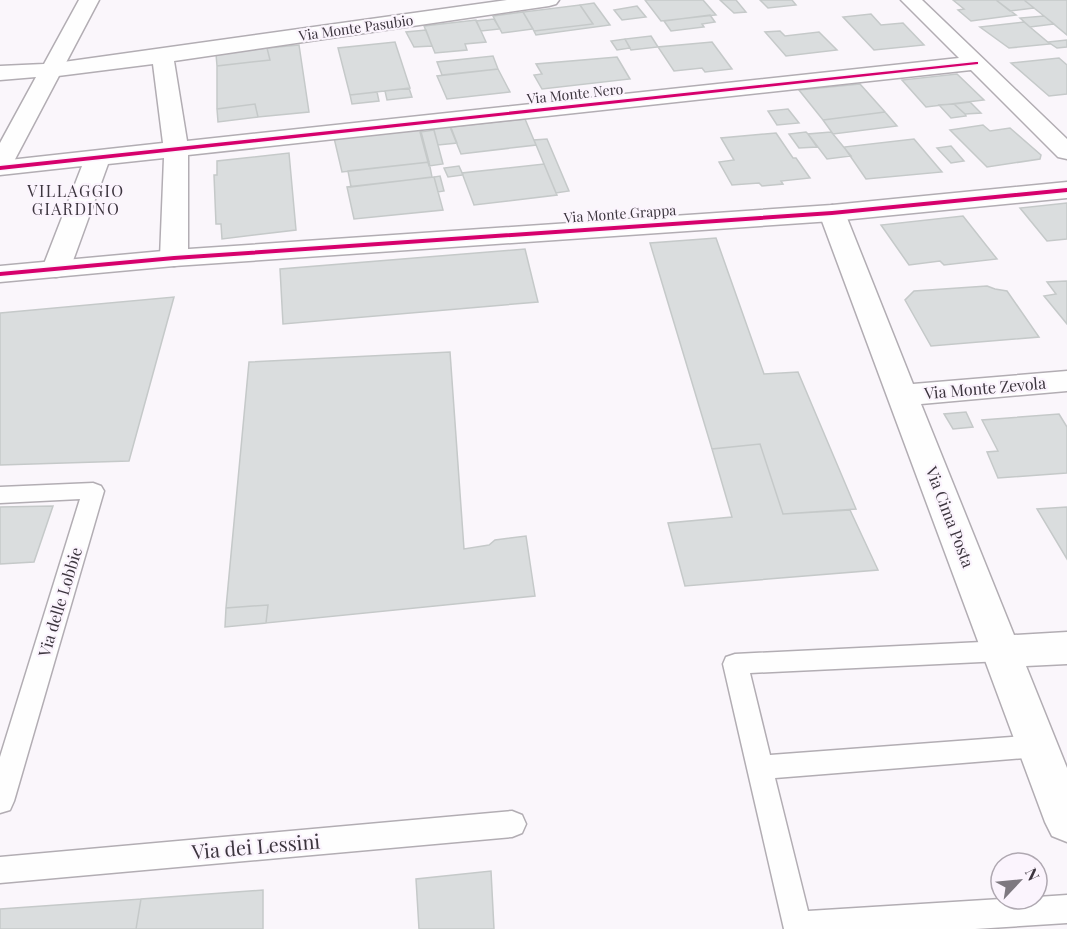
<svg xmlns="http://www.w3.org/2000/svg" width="1067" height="929" font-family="'Playfair Display',serif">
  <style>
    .building { fill: #daddde; stroke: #c5c9c9; stroke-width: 1.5 }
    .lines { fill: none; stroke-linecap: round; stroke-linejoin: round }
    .service-casing { stroke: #b2adb3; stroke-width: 3 }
    .minor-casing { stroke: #b2adb3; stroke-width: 3 }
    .tertiary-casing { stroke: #b2adb3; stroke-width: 3 }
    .service { fill: #fefefe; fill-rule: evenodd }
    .minor { fill: #fefefe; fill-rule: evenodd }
    .tertiary { fill: #fefefe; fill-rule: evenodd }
    .cycleway-casing { stroke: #fbf4fd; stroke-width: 3 }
    .cycleway { fill: #d6006c; fill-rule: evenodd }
    .labels { text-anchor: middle; stroke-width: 4.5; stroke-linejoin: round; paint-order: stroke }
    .far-street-label { font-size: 14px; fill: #3c353e; stroke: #fbf4fd }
    .far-quarter-label { font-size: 16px; letter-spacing: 1.5px; fill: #3c353e; stroke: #fbf4fd }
    .street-label { font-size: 16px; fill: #3c353e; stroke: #fbf4fd }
    .near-street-label { font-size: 20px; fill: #3c353e; stroke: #fbf4fd }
  </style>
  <rect width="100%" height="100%" fill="#faf6fb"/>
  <path class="building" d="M645,0H703L716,15L661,21Z
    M720,0H736L746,12L734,13Z
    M760,0H792L796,5L768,8Z
    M953,0H996L1016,15L971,21L958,10L964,9Z
    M996,0H1024L1034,8L1010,11Z
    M1024,0H1067V35L1044,16Z
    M594,3L610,25L536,35L534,31L593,24L580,5Z
    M580,5L593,24L534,31L523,12Z
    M637,6L646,17L622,20L614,10Z
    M523,12L533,29L502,33L493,16Z
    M871,14L881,25L903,23L924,45L874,50L843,17Z
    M710,15L715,22L702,24L704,27L671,31L664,21Z
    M1044,16L1054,24L1030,27L1020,18Z
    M494,19L500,29L481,31L476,21Z
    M476,20L486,42L465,44L467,50L435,53L424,26Z
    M1024,22L1050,44L1009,48L980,27Z
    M426,30L432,46L414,47L406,32Z
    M780,31L785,36L819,32L837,50L786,56L765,32Z
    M651,36L658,47L631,50L625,39Z
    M625,39L630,48L617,50L611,41Z
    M1067,40V47L1057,48L1048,42Z
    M395,42L410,88L350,95L338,48Z
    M712,42L732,69L705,72L702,68L674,71L658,47Z
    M299,45L309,112L258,117L255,104L217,109V66L270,60L267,48Z
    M267,48L270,60L217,66L216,54Z
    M493,56L498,69L442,75L437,62Z
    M617,57L630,79L542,89L534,75L542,74L536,64Z
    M1059,58L1067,65V94L1049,96L1011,63Z
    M498,69L510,92L447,99L437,76Z
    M957,74L984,100L926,107L902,80Z
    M860,84L885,112L823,120L799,90Z
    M409,88L412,97L387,100L385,91Z
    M377,92L379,101L352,104L350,95Z
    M970,102L981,113L965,114L954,104Z
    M255,104L258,117L218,122L217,109Z
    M954,104L965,114L966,116L951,118L939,105Z
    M788,109L799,123L777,125L768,111Z
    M885,112L897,126L833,134L823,120Z
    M525,119L536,145L461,154L450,127Z
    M450,125L457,143L438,145L433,127Z
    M983,125L990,131L1010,128L1041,155L1040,159L987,167L950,130Z
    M420,128L429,162L342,172L334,138Z
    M434,130L443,164L429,166L420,132Z
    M806,132L808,134L817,147L799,148L789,134Z
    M831,132L833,134L851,156L827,159L808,134Z
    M776,133L793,158H796L810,178L781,181L783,184L762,186L759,183L732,185L719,162L734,160L721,138Z
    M547,139L569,191L556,193L534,140Z
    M914,139L942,172L866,179L844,147Z
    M951,146L964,161L951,163L937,148Z
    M289,153L296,230L222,239L221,224H216L214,175H217V161Z
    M429,162L432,177L351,187L348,171Z
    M544,164L557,195L474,205L462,173Z
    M459,166L463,175L448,177L444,168Z
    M440,176L444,191L438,192L434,177Z
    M434,177L443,210L354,219L347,187Z
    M1067,203V239L1047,241L1020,208Z
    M963,216L997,259L944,265L940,261L909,265L881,225Z
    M716,238L764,374L798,372L856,509L783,514L760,444L712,449L650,243Z
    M525,249L538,302L283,324L280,269Z
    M1067,281V324L1044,296L1056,294L1047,282Z
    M987,286L995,289L1007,291L1039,337L931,346L905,300L914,291Z
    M174,297L129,461L0,465V313Z
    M450,352L464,549L489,545L495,540L526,536L535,596L266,623L268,605L226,608L249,362Z
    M966,412L973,427L953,429L944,414Z
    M1059,414L1067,427V473L998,478L987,452L998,451L982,420Z
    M760,444L783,514L850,510L878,570L685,586L668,523L732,517L712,449Z
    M53,506L34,562L0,564V507Z
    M1067,507V559L1037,509Z
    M268,605L266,623L225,627L226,608Z
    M491,871L494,929H419L416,879Z
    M263,890V929H136L141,899Z
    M141,899L136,929H0V909Z"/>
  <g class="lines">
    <defs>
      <path id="service" d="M93,483L101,486L104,491L14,801L10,810L0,813V757L80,499L0,503V487Z
        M1002,641L1011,644L1014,651L1011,658L1002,661L750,673L770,755L1038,735L1047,738L1051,746L1047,754L1038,757L775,778L808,911L1001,899H1037V897L1067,895V923L975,929H784L723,664L726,657L735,654Z
        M512,811L522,815L526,824L522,833L512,837L0,883V857Z"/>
      <path id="minor" d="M507,0H559L556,4L549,6L174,61L187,141L959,58L901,0H922L1067,139V159L1058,157L971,70L188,155V258L184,264L174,266L164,264L160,258L164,158L108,164L70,269L66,275L56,277L46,275L42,269L82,166L0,175V161L163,143L153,64L50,77L42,75L39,70L42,65Z
        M832,205L841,208L845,213L913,384L1067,371V391L921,404L1014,635L1067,632V664L1026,666L1067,768V842L1052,836L1045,822L819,213L823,208Z"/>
      <path id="tertiary" d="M79,0H99L12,165L9,170L0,172V143L36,77L0,80V66L44,64Z
        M1067,182V198L832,221L174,266L0,282V266L174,250L832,205Z"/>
    </defs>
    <use href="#service" class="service-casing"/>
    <use href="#minor" class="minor-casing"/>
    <use href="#tertiary" class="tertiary-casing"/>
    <use href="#service" class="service"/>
    <use href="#minor" class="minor"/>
    <use href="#tertiary" class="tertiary"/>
    <defs>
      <path id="cycleway" d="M976,62H978V64L0,170V166Z
        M1067,188V192L832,215L174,260L0,276V272L174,256L832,211Z"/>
    </defs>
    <use href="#cycleway" class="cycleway-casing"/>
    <use href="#cycleway" class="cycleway"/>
  </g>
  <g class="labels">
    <g class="far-street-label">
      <text transform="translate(356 28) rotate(-8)" y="5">Via Monte Pasubio</text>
      <text transform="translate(575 94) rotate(-6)" y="5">Via Monte Nero</text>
      <text transform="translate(620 214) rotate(-4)" y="5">Via Monte Grappa</text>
    </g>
    <g class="far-quarter-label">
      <text x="76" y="197">VILLAGGIO<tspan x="76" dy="18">GIARDINO</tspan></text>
    </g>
    <g class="street-label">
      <text transform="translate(985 388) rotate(-5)" y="6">Via Monte Zevola</text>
      <text transform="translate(950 517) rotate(69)" y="6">Via Cima Posta</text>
      <text transform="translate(60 602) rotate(-73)" y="6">Via delle Lobbie</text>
    </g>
    <g class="near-street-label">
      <text transform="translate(256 847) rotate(-5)" y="7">Via dei Lessini</text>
    </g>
  </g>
  <g transform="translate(1019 881) rotate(64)"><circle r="28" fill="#fbf4fd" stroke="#afa8b1" stroke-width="1.5"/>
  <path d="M0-4.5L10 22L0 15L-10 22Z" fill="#7e7980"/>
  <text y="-9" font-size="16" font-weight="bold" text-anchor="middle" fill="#3c353e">N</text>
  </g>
</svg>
